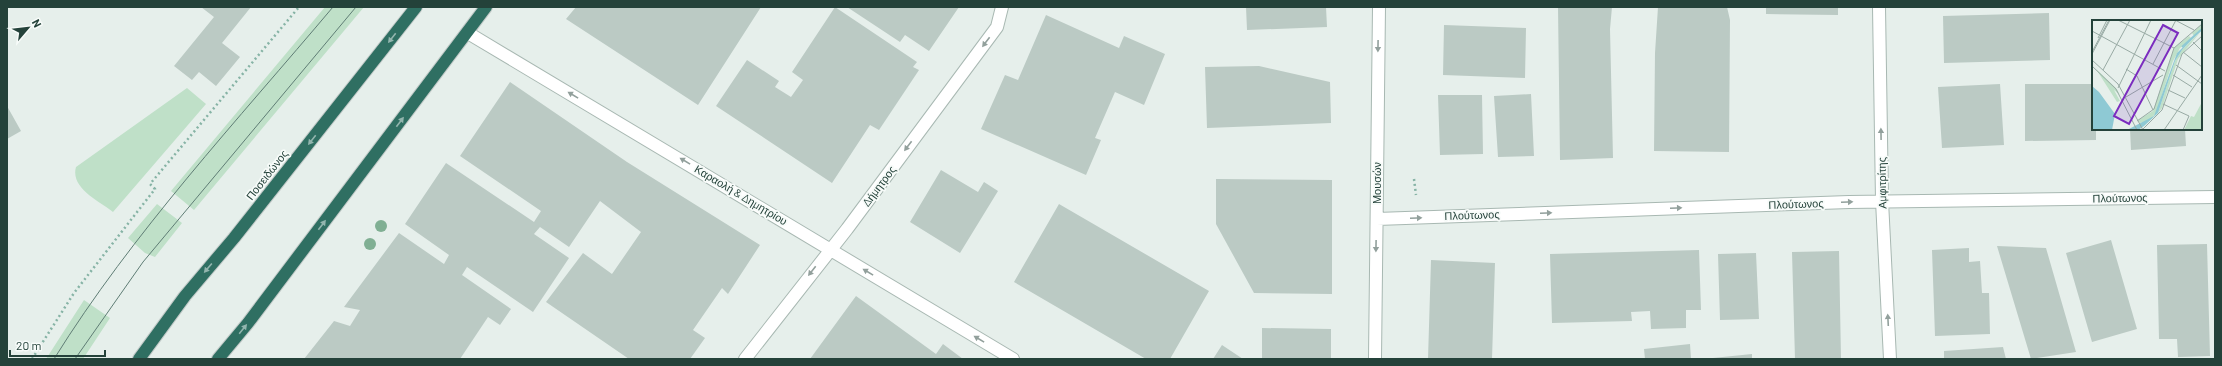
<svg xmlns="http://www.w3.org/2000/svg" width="2222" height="366" font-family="Barlow,sans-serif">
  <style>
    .green { fill: #bfe0c8 }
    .building { fill: #bbcac4 }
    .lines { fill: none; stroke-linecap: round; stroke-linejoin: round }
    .minor-casing { stroke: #a8b8b2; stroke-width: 14 }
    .highway-casing { stroke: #c2cac8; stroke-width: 14 }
    .path { stroke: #86b3a5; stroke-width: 2.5; stroke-dasharray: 2 3; stroke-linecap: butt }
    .minor { stroke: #fff; stroke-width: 12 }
    .highway { stroke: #2f6f62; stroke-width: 12 }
    .tram { stroke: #5f7d75; stroke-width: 1 }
    .tree { fill: #80af93 }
    .oneway { fill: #93b5ae }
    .oneway2 { fill: #92a09c }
    .labels { text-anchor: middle; stroke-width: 3.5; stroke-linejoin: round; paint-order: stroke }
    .street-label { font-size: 11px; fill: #24423a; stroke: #f7fbf9 }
    .inset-river { fill: none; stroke: #8ec9d4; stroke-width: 2 }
    .inset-road { fill: none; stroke: #98aaa4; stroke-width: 1 }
    .view { fill: #7b2cbf; fill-opacity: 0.15; stroke: #7b2cbf; stroke-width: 2 }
    .inset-edge { fill: none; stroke: #24423a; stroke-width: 2 }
  </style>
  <rect width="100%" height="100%" fill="#e6efeb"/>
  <path class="green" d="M325,7H364L194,210L171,191Z
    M187,88L206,104L113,212C99,201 70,188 76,167Z
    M157,204L182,223L155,257L145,253L128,238Z
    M84,300L110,318L83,359H46Z"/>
  <path class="building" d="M201,7H251L222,43L240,57L216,86L199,72L192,80L174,66L214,17Z
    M576,7H761L698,105L566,19Z
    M835,7L917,62L913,67L919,70L879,130L870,125L832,183L716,106L747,60L779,81L775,87L791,97L803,80L792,72Z
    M847,7H959L929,51L905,35L900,42Z
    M1246,7H1326L1327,27L1247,30Z
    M1558,7H1612L1610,29L1613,158L1560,160Z
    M1658,7H1727L1730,20L1729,152L1654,151L1655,53Z
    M1766,7H1838V15L1766,14Z
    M2049,13L2050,60L1944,63L1943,16Z
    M1046,15L1119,48L1124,36L1165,54L1144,105L1115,92L1095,138L1101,140L1086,175L981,129L1005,75L1018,80Z
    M1444,25L1526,28L1525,78L1443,75Z
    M1259,66L1330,82L1331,123L1207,128L1205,67Z
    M510,82L627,162L760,245L728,294L722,288L693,330L705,338L690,359H629L546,302L583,253L612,274L641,232L600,201L569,247L540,227L534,234L569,258L533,312L467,267L462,275L511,309L500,325L488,317L460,359H304L334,321L350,326L360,310L344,307L399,233L444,264L449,255L405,224L446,163L534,222L541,211L460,156Z
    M2000,84L2004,145L1942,148L1938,87Z
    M2025,84H2093V129H2096V140L2025,141Z
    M1531,94L1534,156L1498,157L1494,96Z
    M1438,95H1482L1483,154L1440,155Z
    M7,106L21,131L7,139Z
    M2130,129H2185L2186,146L2131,150Z
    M941,170L978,192L984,182L998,191L960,253L910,222Z
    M1216,179L1332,180V294L1254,293L1216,224Z
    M1059,204L1209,291L1170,359H1146L1014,282Z
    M2111,240L2137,329L2092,342L2066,253Z
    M2207,244L2210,356L2178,357L2177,339H2159L2157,245Z
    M1997,246L2046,248L2076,352L2031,359Z
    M1969,248V262L1980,261L1982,293H1989L1990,334L1935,336L1932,250Z
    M1699,250L1701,310H1686V328L1651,329L1650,311L1631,312L1632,321L1552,323L1550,254Z
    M1839,251L1841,359H1795L1792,252Z
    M1756,253L1759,319L1720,320L1718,254Z
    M1431,260L1495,263L1492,359H1428Z
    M856,296L936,354L943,344L963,359H810Z
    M1262,328L1331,329V359H1262Z
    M1690,344L1691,359H1645L1644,349Z
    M1222,345L1243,359H1213Z
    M2003,347L2006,359H1944V351Z
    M1752,354V359H1713V358Z"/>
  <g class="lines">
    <defs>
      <path id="minor" d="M1879,7L1882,201L1890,359
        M468,33L1013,359
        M1377,219L1849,202L2215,197
        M745,359L847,229L997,27L1002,7
        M1375,359L1379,7"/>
      <path id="highway" d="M139,359L185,296L234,238L416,7
        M218,359L248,323L486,7"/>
    </defs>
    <use href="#minor" class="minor-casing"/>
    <use href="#highway" class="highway-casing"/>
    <path class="path" d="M1414,179L1416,195
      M32,359L74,293L155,189L150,184L299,7"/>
    <use href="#minor" class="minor"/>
    <use href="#highway" class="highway"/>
    <path class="tram" d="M54,359C133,232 237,121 333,7
      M75,359L143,262L356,7"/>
  </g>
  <g class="tree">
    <circle cx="381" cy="226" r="6"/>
    <circle cx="370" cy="244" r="6"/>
  </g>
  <defs><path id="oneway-solid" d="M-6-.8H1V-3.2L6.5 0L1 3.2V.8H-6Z"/></defs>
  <g class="oneway">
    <use href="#oneway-solid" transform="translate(392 38) rotate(128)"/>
    <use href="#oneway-solid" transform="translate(400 122) rotate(-53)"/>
    <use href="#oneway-solid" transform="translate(312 140) rotate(128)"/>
    <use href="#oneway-solid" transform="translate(322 225) rotate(-53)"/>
    <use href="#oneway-solid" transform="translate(208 268) rotate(130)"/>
    <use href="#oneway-solid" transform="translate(243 329) rotate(-51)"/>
  </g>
  <g class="oneway2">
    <use href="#oneway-solid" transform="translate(986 42) rotate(127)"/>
    <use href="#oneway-solid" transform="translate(1378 46) rotate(91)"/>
    <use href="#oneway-solid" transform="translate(573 95) rotate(-149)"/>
    <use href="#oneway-solid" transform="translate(1881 134) rotate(-91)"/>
    <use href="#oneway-solid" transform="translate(908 146) rotate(127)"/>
    <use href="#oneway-solid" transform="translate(685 161) rotate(-149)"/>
    <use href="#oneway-solid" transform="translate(1847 202) rotate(-2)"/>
    <use href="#oneway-solid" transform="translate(1676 208) rotate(-2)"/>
    <use href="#oneway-solid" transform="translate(1546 213) rotate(-2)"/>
    <use href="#oneway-solid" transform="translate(1416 218) rotate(-2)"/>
    <use href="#oneway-solid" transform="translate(1376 246) rotate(91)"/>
    <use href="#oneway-solid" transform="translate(812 271) rotate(128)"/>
    <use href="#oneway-solid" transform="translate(868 272) rotate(-149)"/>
    <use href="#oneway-solid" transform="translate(1888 320) rotate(-93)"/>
    <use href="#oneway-solid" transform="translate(979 339) rotate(-149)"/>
  </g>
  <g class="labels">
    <g class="street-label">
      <text transform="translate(267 175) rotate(-52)" y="4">Ποσειδώνος</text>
      <text transform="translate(1377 183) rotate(-90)" y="4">Μουσών</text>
      <text transform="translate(1882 183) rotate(-91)" y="4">Αμφιτρίτης</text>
      <text transform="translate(879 186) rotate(-53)" y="4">Δήμητρος</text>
      <text transform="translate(741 195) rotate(31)" y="4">Καραολή &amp; Δημητρίου</text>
      <text transform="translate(2120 198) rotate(-1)" y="4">Πλούτωνος</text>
      <text transform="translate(1796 204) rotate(-2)" y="4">Πλούτωνος</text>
      <text transform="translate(1472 215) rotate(-2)" y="4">Πλούτωνος</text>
    </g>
  </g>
  <g transform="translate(2092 20)">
    <rect width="110" height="110" fill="#e6efeb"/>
    <path d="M110,4V9L101,17L88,28L81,41L64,93L58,100L48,103L46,100L61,91L82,28L97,16L99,18L102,16L100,13ZM110,10L86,39L70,88L66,93L83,41L90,30ZM4,49L24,68L28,75L22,70L28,81L25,82ZM110,82V110H92L99,96L102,97Z" fill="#bfe0c8"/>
    <path d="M110,9L90,30L83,41L66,93L52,106L46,110H35L62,96L85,33ZM0,66L7,72L23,94L20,110H0Z" fill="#8ec9d4"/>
    <path class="inset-river" d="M90,27L110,9"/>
    <path class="inset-road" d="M26,0L82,28M83,0L102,10M0,11L73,51M6,18L15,0M101,22L110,31M0,32L17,0M91,32L110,47M0,34L18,0M0,40L26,64L51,110M61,44L84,0M84,45L110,64M0,46L24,69L45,110M34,49L45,56L61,90M11,50L38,0M81,55L100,67M26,68L59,0M76,70L93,78M34,77L71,55M71,84L97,96L91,110M45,101L62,89L82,28L110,4M50,110L70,90L90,34L110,16M72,110L110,55"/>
    <path class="view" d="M71,5L86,13L37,104L22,96Z"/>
    <rect width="110" height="110" class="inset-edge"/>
  </g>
  <rect width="2222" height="366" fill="none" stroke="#24423a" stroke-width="16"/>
  <g transform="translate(28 28) rotate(62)" stroke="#f7fbf9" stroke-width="3" paint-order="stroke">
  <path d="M0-3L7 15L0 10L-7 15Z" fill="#24423a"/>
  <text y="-6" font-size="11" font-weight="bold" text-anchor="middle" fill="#24423a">N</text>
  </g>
  <path d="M10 350v6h95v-6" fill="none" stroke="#24423a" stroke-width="2"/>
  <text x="16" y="350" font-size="12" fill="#24423a" stroke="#f7fbf9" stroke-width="3" paint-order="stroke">20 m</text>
</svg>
